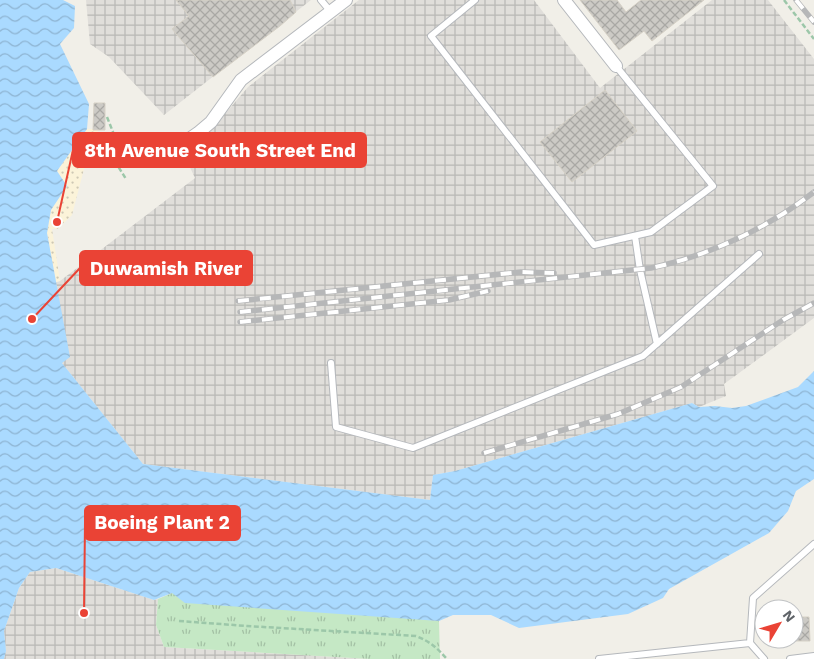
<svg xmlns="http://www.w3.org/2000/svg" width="814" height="659" font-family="'Work Sans',sans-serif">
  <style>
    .industrial { fill: url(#industrial-grid) }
    .grass { fill: url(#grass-tufts) }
    .sand { fill: url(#sand-dots) }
    .water { fill: url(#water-waves) }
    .building { fill: url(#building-cross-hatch); stroke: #d6d1c6 }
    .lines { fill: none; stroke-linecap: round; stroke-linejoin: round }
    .service-casing { stroke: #b5b8bc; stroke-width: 8 }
    .minor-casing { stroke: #b5b8bc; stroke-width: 14 }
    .path { stroke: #9cc7a9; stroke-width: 2.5; stroke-dasharray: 5 2.5; stroke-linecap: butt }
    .service { stroke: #fff; stroke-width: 6 }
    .minor { stroke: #fff; stroke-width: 12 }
    .rail-casing { stroke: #b6b7b8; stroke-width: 5.5 }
    .rail { stroke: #fff; stroke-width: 4; stroke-dasharray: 11; stroke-linecap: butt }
    .leader { fill: none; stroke: #ea4335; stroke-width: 2 }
    .callout-dot { fill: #ea4335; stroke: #fff; stroke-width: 2 }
    .callout { fill: #ea4335; stroke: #ea4335; stroke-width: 2 }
    .callout-label { font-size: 19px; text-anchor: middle; font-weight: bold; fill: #fff }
  </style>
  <defs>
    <pattern id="industrial-grid" width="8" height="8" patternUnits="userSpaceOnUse" patternTransform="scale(1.25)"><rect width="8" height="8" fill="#e0deda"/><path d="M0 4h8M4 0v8" fill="none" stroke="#b9b8b5"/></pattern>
    <pattern id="grass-tufts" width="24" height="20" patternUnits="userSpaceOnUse" patternTransform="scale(1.25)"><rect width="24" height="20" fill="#c5e8c5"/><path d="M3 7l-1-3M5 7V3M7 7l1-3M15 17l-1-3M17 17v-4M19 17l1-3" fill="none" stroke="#a3c0a4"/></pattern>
    <pattern id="sand-dots" width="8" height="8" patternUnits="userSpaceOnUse" patternTransform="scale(1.25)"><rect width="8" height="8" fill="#fbf3d9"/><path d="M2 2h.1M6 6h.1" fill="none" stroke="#cec8b4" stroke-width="1.8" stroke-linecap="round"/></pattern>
    <pattern id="water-waves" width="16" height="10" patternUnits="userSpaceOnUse" patternTransform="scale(1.25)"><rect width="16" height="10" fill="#aadaff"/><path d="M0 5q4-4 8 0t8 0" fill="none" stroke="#8eb4d2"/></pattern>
    <pattern id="building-cross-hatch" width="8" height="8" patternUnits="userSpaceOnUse" patternTransform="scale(1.25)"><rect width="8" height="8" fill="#cccac5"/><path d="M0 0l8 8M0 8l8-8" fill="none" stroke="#a9a8a4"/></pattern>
  </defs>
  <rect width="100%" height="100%" fill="#f1efe8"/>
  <path class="industrial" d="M86,0H311L164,115L109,57L90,44Z
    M359,0H534L600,88L712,0H768L814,59V318L724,384L726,396L699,407L692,403L455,471L433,475L430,500L143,464L62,363L56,282L60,281L195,178L186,159L248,87Z
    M56,568L154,600L158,599L156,625L164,647L370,659H4L6,651L4,631L19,588L30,572Z"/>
  <path class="grass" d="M172,593L439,621L440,659H370L164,647L156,625L158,599Z"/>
  <path class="sand" d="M87,129H98L97,146L89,157L84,169L72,215L58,229H52L60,281L56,282L47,233L51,210L67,186L57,171Z"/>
  <path class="water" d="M0,0H63L75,6L74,28L60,44L89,104L87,129L57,171L67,186L51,210L47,233L70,357L62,363L143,464L430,500L433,475L455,471L692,403L699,407L715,406L732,408L746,406L798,387L814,371V479L796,491L788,511L769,533L669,589L663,598L628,614L519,628L491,615H453L439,621L185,603L172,593L154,600L56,568L30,572L19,588L4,631L6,651L4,659H0Z"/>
  <path class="building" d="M176,0H290L296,12L280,26L213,77L172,29L189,16Z
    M580,0H617L626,12L641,0H704L652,41L644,31L619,50Z
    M605,90L637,131L572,182L540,142Z
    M94,103H105V130H93Z
    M794,617H809L810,641H794Z"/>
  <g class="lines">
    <defs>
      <path id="service" d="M321,0L331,12
        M475,0L431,36L594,245L651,232L713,186L616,66
        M635,236L640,270L657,344
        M331,363L336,427L413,448L643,356L759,254
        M750,643L753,598L814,544
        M599,659L750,643L764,659
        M790,659L814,656"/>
      <path id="minor" d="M564,0L616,66
        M169,153L198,133L211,122L241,80L346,0"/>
    </defs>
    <use href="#service" class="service-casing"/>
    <use href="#minor" class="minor-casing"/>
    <path class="path" d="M784,0L814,39
      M107,117L113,132V145L116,163L126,179
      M97,146L113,145
      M179,621L247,626L416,636C431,642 437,648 447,659"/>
    <use href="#service" class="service"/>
    <use href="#minor" class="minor"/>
    <defs>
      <path id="rail" d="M796,0L814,22
        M238,301L521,272L554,273
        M240,312L651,268C708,256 768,228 814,192
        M240,322L449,300L488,291
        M484,453L618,414L681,387L783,320L814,303"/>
    </defs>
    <use href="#rail" class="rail-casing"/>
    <use href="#rail" class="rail"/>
  </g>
  <path class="leader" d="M57 222L73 150M32 319L80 268M84 613L85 523"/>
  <g class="callout-dot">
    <circle cx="57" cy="222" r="5"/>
    <circle cx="32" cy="319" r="5"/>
    <circle cx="84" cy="613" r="5"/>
  </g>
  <g class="callout">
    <rect x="73" y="133" width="293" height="34" rx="5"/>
    <rect x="80" y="251" width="172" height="34" rx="5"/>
    <rect x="85" y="506" width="155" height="34" rx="5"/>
  </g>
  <g class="callout-label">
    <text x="220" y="157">8th Avenue South Street End</text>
    <text x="166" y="275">Duwamish River</text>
    <text x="162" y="529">Boeing Plant 2</text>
  </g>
  <g transform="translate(779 624) rotate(52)"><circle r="24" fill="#ffffff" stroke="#bfc1c3"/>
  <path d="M0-4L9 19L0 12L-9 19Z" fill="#ea4335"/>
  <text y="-8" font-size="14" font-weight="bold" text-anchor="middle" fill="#5f6368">N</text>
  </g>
</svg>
